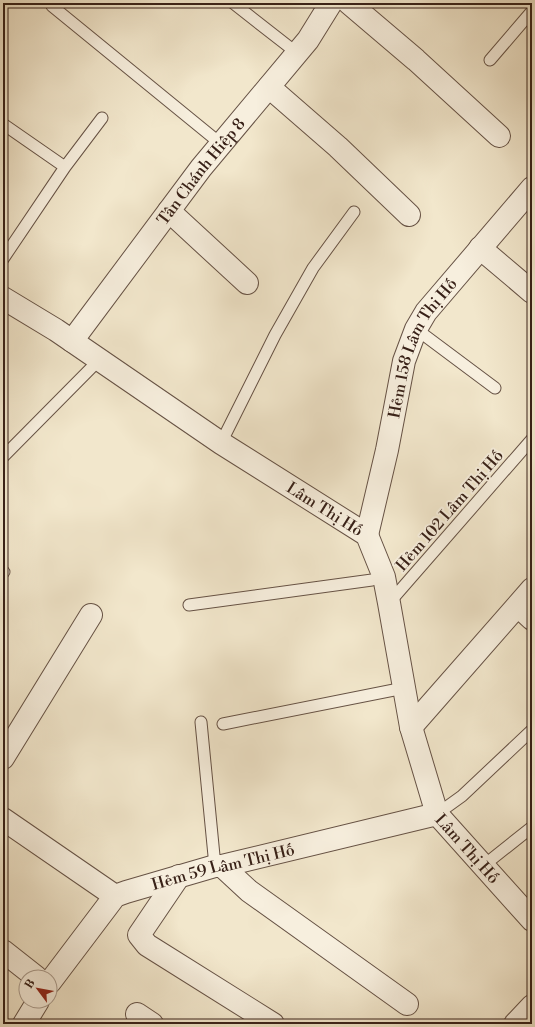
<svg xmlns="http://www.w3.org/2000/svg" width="535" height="1027" font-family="'Libre Bodoni',serif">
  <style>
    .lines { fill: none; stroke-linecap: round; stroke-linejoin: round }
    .service-casing { stroke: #665245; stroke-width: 13 }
    .minor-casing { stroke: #665245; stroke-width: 24 }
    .service { stroke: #f7efde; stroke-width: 11 }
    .minor { stroke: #f7efde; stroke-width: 22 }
    .labels { text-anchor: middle; stroke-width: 4; stroke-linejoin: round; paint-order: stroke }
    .street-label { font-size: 16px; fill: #382118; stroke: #f7efde }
  </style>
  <rect width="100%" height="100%" fill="#f2e7cc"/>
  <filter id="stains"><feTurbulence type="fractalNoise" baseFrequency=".005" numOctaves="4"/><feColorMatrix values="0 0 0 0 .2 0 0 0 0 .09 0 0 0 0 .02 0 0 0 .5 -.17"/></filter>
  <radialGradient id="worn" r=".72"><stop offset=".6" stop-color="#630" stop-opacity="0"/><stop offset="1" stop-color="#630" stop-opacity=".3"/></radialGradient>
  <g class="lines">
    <defs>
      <path id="service" d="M233,3L297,53
        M52,6L221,144
        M490,60L532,11
        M3,124L65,167
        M3,259L65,167L102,118
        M416,329L495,388
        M221,443L275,335L313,268L354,212
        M3,457L99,360
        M3,571L4,572
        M389,603L532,439
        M189,605L372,580L384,577
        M201,722L215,866
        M223,724L404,688
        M437,814L462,796L532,730
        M483,866L532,827"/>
      <g id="minor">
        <path d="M349,3L416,60L499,136"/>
        <path d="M269,87L338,147L409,215"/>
        <path d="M169,211L247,283"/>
        <path d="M480,248L532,292"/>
        <path id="s1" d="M3,298L56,330L221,443L367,535L384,577L389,603L411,727L437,814L532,920"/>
        <path id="s2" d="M72,341L201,168L308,40L331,3"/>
        <path id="s3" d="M367,535L387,450L404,361L416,329L426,312L532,188"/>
        <path d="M518,606L532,619"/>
        <path d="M411,727L532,589"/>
        <path d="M3,758L91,615"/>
        <path d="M3,819L115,896"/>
        <path d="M222,866L249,891L407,1004"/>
        <path d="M179,876L139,935L147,945L273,1024"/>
        <path d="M3,951L36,977"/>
        <path id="s4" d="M50,982L115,896L126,892L215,866H222L437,814"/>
        <path d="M137,1014L152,1024"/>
        <path d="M24,1024L38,1001"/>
        <path d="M515,1024L532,1006"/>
      </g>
    </defs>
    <use href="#service" class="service-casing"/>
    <use href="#minor" class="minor-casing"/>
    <use href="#service" class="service"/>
    <use href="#minor" class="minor"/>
  </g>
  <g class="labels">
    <g class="street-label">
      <text dy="6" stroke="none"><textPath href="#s2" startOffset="213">Tân Chánh Hiệp 8</textPath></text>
      <text dy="6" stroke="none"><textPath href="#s3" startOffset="197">Hẻm 158 Lâm Thị Hố</textPath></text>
      <text dy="6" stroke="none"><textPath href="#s1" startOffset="385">Lâm Thị Hố</textPath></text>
      <text transform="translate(449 510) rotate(-49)" y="6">Hẻm 102 Lâm Thị Hố</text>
      <text dy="6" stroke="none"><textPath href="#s1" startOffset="769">Lâm Thị Hố</textPath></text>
      <text dy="6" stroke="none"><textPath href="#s4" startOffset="220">Hẻm 59 Lâm Thị Hố</textPath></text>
    </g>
  </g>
  <rect width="535" height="1027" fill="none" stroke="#f2e7cc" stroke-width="16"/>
  <rect x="4" y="4" width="527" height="1019" fill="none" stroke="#382118" stroke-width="2"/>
  <rect x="8" y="8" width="519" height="1011" fill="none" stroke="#382118"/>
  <g transform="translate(38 989) rotate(302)"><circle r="19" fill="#f7efde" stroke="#ab9d8f"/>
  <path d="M0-3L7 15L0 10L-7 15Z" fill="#8f2418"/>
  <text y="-6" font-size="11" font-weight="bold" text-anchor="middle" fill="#382118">B</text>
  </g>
  <rect width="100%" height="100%" filter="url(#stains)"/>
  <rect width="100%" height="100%" fill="url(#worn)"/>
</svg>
